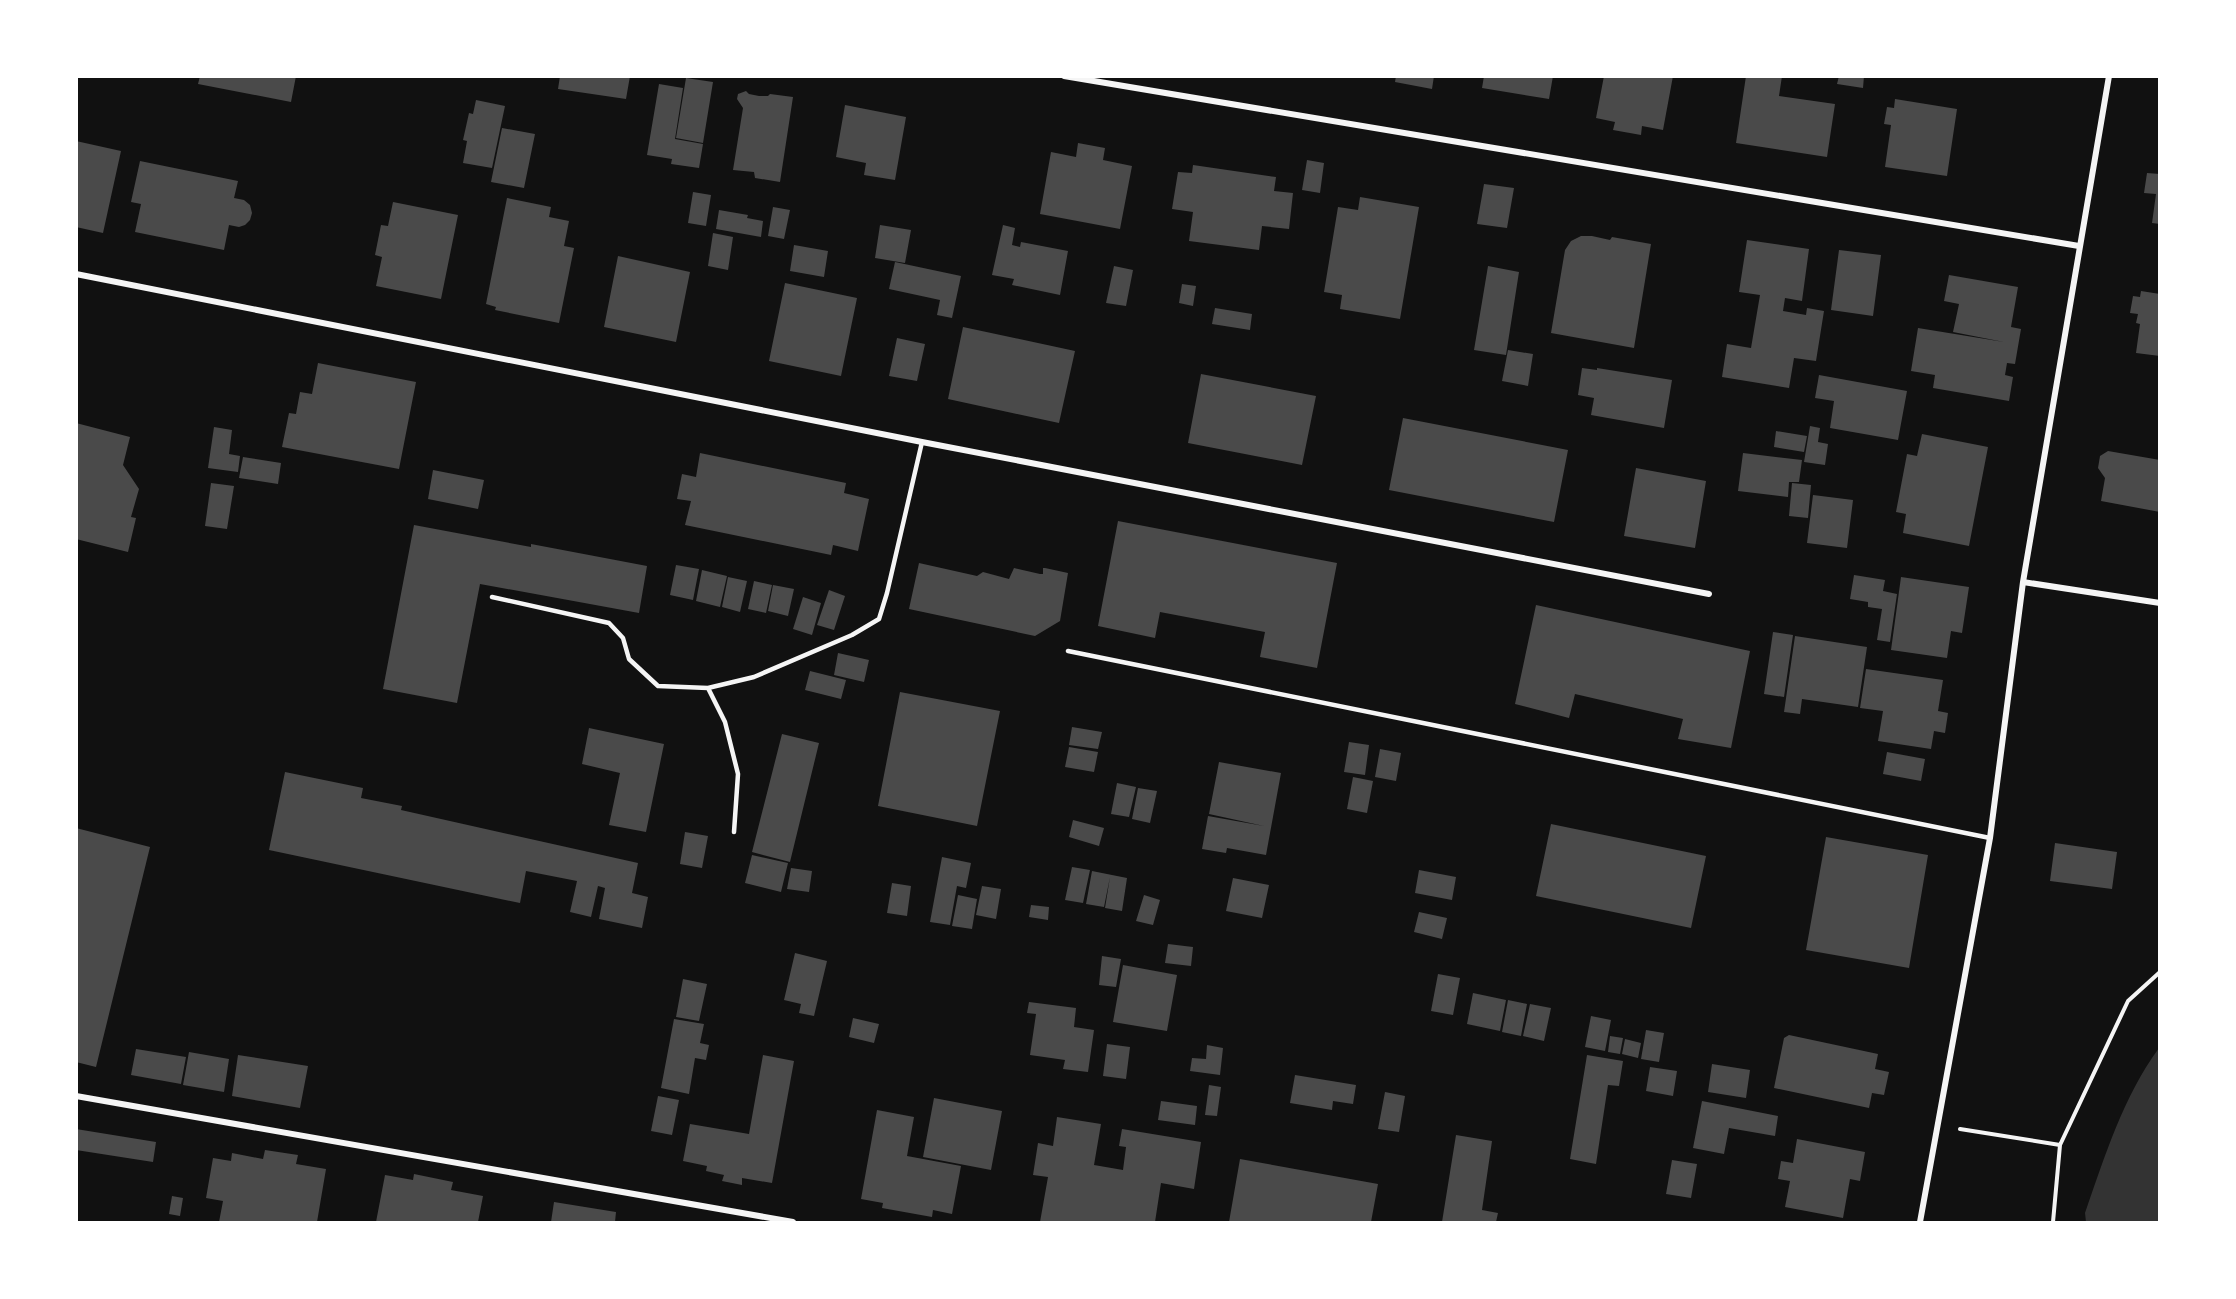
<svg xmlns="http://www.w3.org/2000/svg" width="2236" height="1299" font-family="Lora,serif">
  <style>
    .water { fill: #333 }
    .building { fill: #4a4a4a }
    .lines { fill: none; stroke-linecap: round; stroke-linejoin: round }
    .path { stroke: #f5f5f5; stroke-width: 4 }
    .service { stroke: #f5f5f5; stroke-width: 4.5 }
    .minor { stroke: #f5f5f5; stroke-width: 6 }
  </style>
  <rect width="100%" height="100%" fill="#111"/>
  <path class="water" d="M2159,1048V1222H2086L2085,1213C2105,1156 2123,1097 2159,1048Z"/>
  <path class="building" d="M200,76H296L291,102L198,84Z
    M560,76H630L626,99L558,89Z
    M1396,76H1434L1432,89L1395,82Z
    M1484,76H1553L1549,99L1482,88Z
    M1604,76H1673L1663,130L1642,126L1641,135L1613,130L1615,122L1596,118Z
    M1746,76H1782L1779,96L1835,104L1827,157L1736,143Z
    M1839,76H1864L1863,88L1837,84Z
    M686,78L713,82L703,143L676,138Z
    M659,84L683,88L675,139L703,144L699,168L671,164L672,159L647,155Z
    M746,91L749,94L759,96H768L770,94L793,97L780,182L755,178L754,172L733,170L743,108L737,99L738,94Z
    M1895,99L1957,109L1947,176L1885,167L1891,125L1884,124L1887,107L1894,108Z
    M476,100L505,106L492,168L463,163L467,141L463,140L469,113L473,114Z
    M845,105L906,117L895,180L864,175L866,163L836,157Z
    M502,128L535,134L524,188L491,182Z
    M76,141L121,151L103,233L76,227Z
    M1078,143L1105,148L1103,160L1132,166L1120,229L1040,214L1051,152L1076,157Z
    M1307,160L1324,163L1320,193L1302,190Z
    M140,161L238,181L234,198L244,200L250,205L252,213L250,220L245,225L239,227L229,225L224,250L135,232L141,204L131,202Z
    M1193,165L1276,177L1274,191L1293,193L1289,229L1262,226L1259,250L1189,241L1193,212L1172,209L1178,172L1192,173Z
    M2147,173L2160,174V224L2152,223L2156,194L2144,193Z
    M1484,184L1514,188L1507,228L1477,224Z
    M693,192L711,195L706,226L688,223Z
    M1360,197L1419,207L1400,319L1340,309L1342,295L1324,292L1338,207L1358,210Z
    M507,198L551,207L549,217L569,221L564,246L574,248L559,323L495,310L496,307L486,304Z
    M393,202L458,215L441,299L376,286L382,257L375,255L381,225L388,226Z
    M773,207L790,210L784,239L768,236Z
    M719,210L748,215L747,218L763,221L761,237L716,229Z
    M880,225L911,230L905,263L875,258Z
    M1003,225L1015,228L1012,245L1020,247L1021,242L1068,251L1060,295L1012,285L1014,279L992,275Z
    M713,233L733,237L728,270L708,266Z
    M1581,236H1592L1610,240L1612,237L1651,244L1634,348L1551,333L1565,250L1571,241Z
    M1747,240L1809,249L1802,301L1785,298L1783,311L1806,315L1807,308L1824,311L1816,361L1794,358L1789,388L1722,377L1727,344L1751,348L1760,295L1739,292Z
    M794,245L828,251L824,277L790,271Z
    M1839,250L1881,255L1873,316L1831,310Z
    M618,256L690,272L676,342L604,327Z
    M895,262L961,276L952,318L937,315L940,300L889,289Z
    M1114,266L1133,270L1126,306L1106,303Z
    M1488,266L1519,272L1506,355L1474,350Z
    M1949,275L2018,287L2011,327L2021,329L2015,364L2007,363L2005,375L2013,377L2009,401L1933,388L1935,375L1911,371L1918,328L2004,342L1953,332L1959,304L1944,301Z
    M785,283L857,298L841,376L769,361Z
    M1182,284L1196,286L1193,306L1179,303Z
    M2141,291L2160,294V356L2136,353L2140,324L2136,323L2138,314L2130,313L2133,296L2140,297Z
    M1215,308L1252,314L1250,330L1212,324Z
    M963,327L1075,351L1059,423L948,399Z
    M897,338L925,344L917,381L889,376Z
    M1508,350L1533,354L1528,386L1502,381Z
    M318,363L416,382L399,469L282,447L289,413L296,414L300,392L312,394Z
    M1582,368L1597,370V368L1672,380L1664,428L1591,415L1594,398L1578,395Z
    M1201,374L1316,396L1302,465L1188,443Z
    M1819,375L1907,391L1898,440L1830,428L1834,401L1815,398Z
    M1403,418L1568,450L1554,522L1389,490Z
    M76,423L130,437L123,465L139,489L131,517L136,518L128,552L76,539Z
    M1810,426L1820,428L1818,442L1828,444L1825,465L1804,462Z
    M214,427L232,430L229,454L240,456L238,472L208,468Z
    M1776,431L1807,436L1804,452L1774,447Z
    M1922,434L1988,447L1969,546L1903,533L1906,514L1896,512L1907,454L1917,456Z
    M2108,451L2160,460V512L2101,501L2105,478L2098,468L2100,456Z
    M700,453L846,483L844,493L869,499L858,551L833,545L831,555L685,525L691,501L677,499L682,474L696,477Z
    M1743,453L1802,460L1799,482H1789L1788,497L1738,491Z
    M243,457L281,463L278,484L239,478Z
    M1636,468L1706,481L1695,548L1624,536Z
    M433,470L484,480L478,509L428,499Z
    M211,483L234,486L227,529L205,526Z
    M1792,483L1811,485L1808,518L1789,516Z
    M1813,495L1853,500L1847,548L1807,543Z
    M1118,521L1337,563L1317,668L1260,657L1265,632L1160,612L1155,638L1098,626Z
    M414,525L531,547V544L647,566L639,613L480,584L457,703L383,689Z
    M919,563L977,576L983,572L1009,579L1014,568L1040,574H1043V568H1045L1068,573L1060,621L1035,636L909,609Z
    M676,565L699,569L693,600L670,595Z
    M702,570L727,576L720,607L696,601Z
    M1854,575L1885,580L1883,591L1897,594L1890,642L1877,640L1882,609L1868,607V602L1850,599Z
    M728,577L747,581L740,612L722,607Z
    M1901,577L1969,587L1962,633L1951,631L1947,658L1891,650Z
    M754,581L772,585L766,613L748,609Z
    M773,585L794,589L788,616L768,611Z
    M829,590L845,596L834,630L817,625Z
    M803,597L821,603L812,635L793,629Z
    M1536,605L1750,651L1731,748L1678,739L1683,719L1575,694L1569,718L1515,704Z
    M1773,632L1793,635L1784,697L1764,694Z
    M1795,636L1867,647L1858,707L1802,699L1800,714L1784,712Z
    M838,653L869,660L864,682L834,675Z
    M1866,669L1943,680L1938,711L1948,713L1945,733L1934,731L1931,749L1878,741L1883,711L1860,708Z
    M810,671L846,680L841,699L805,690Z
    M900,692L1000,711L977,826L878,806Z
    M1072,727L1102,732L1098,749L1069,745Z
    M589,728L664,744L646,832L609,825L620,773L582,764Z
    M782,734L819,743L790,862L752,852Z
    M1349,742L1369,745L1365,775L1344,772Z
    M1069,747L1098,752L1094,772L1065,767Z
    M1380,749L1401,753L1396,781L1375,777Z
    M1887,752L1925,759L1921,781L1883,774Z
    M1219,762L1281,773L1266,855L1227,848L1226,853L1202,849L1208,816L1264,826L1209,814Z
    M285,772L363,788L361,798L402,806L401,810L638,863L632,893L648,897L642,928L599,919L605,888L598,886L591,917L570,912L577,881L526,871L520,903L269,850Z
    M1353,777L1373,781L1367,813L1347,809Z
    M1117,783L1136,787L1129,817L1111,814Z
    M1138,788L1157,791L1150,823L1132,819Z
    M1073,820L1104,828L1099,846L1069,837Z
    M1551,824L1706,856L1691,928L1536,896Z
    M76,828L150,847L96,1067L76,1062Z
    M685,832L708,836L702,868L680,864Z
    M1826,837L1928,855L1909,968L1806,950Z
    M2055,843L2117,852L2112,889L2050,881Z
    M752,855L788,863L781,892L745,883Z
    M942,857L971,863L966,888L957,886L950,925L930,922Z
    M1072,867L1090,870L1083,903L1065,900Z
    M791,868L812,871L809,892L787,889Z
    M1419,870L1456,877L1452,900L1415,893Z
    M1092,871L1127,878L1122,911L1105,908L1110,877L1104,907L1086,904Z
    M1233,878L1269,885L1262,918L1226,911Z
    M892,883L911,886L907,916L887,913Z
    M982,886L1001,889L996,919L976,915Z
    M958,895L977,899L972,929L952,926Z
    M1144,895L1160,900L1153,925L1136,921Z
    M1031,905L1049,907L1048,920L1029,917Z
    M1419,912L1447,918L1442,939L1414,932Z
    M1168,944L1193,947L1191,966L1165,963Z
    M795,953L827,961L814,1016L799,1013L801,1004L784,1000Z
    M1102,956L1121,959L1116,987L1099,985Z
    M1123,965L1177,975L1167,1031L1113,1022Z
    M1438,974L1460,978L1453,1015L1431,1011Z
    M683,979L707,984L699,1021L676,1017Z
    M1473,993L1506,1000L1500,1031L1467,1024Z
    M1508,1000L1527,1004L1521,1036L1502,1032Z
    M1029,1002L1076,1008L1074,1027L1094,1030L1088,1072L1063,1069L1065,1060L1030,1055L1036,1014L1027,1013Z
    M1530,1004L1551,1008L1544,1041L1523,1036Z
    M1591,1016L1611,1020L1605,1051L1585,1047Z
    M853,1018L879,1024L874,1043L849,1037Z
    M674,1019L704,1024L700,1043L709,1045L706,1060L695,1058L689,1094L661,1088Z
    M1646,1030L1664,1033L1659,1062L1641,1059Z
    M1789,1035L1878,1054L1875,1069L1889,1072L1884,1095L1872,1093L1869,1108L1774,1088L1784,1038Z
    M1610,1036L1623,1038L1620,1054L1608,1052Z
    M1625,1039L1641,1043L1638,1058L1622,1054Z
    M1107,1044L1130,1047L1126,1079L1103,1076Z
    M1207,1045L1223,1048L1220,1075L1190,1071L1192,1058L1206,1059Z
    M136,1049L186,1057L181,1084L131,1075Z
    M189,1052L229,1059L224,1092L183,1085Z
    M238,1055L308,1066L300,1108L232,1096Z
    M763,1055L794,1061L772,1183L742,1178V1185L722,1181L724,1175L706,1171L707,1166L683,1161L690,1124L749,1134Z
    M1587,1055L1623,1061L1619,1086L1608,1085L1596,1164L1570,1159Z
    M1712,1064L1750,1070L1746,1098L1708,1092Z
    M1650,1067L1677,1071L1673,1096L1646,1091Z
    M1295,1075L1356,1085L1353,1104L1333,1101L1332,1110L1290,1103Z
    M1209,1085L1221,1087L1217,1116L1205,1115Z
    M1385,1092L1405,1096L1399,1132L1378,1129Z
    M658,1096L679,1100L672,1135L651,1131Z
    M934,1098L1002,1111L991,1170L923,1157Z
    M1161,1101L1197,1106L1195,1125L1158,1120Z
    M1702,1101L1778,1116L1775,1136L1729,1128L1724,1154L1693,1148Z
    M877,1110L914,1117L907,1156L961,1166L952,1214L933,1210L932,1217L882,1208L883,1203L861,1199Z
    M1057,1117L1101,1124L1094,1165L1123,1170L1126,1147L1119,1146L1122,1129L1201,1142L1194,1189L1161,1183L1155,1222H1040L1048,1177L1033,1175L1038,1143L1053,1146Z
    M76,1129L156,1142L153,1162L76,1150Z
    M1456,1135L1492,1141L1482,1210L1498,1213L1496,1222H1442Z
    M1797,1139L1865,1152L1860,1181L1850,1179L1843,1218L1785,1207L1790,1181L1778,1179L1781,1161L1793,1163Z
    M265,1150L298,1155L296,1164L326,1169L317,1222H219L223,1201L206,1198L213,1158L231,1161L232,1153L263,1159Z
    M1240,1159L1378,1184L1371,1222H1229Z
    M1672,1160L1697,1164L1691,1198L1666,1194Z
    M414,1174L453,1182L451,1190L483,1196L478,1222H376L385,1175L413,1180Z
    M172,1196L183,1198L180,1216L169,1214Z
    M554,1202L616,1212L615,1222H551Z"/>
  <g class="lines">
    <path class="path" d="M1960,1129L2060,1145
      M2053,1222L2060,1145L2128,1001L2160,972"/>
    <path class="service" d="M492,597L609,623L623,638L629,659L658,686L708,688L754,677L852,635L879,619L887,593L922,442
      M1068,651L1990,838
      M708,688L725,722L738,774L734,832"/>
    <path class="minor" d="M1064,76L2079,246
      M76,274L922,442L1709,594
      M2023,582L2160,603
      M76,1096L793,1222
      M1920,1222L1990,838L2023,582L2109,76"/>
  </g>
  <rect width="2236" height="1299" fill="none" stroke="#ffffff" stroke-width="156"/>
</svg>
